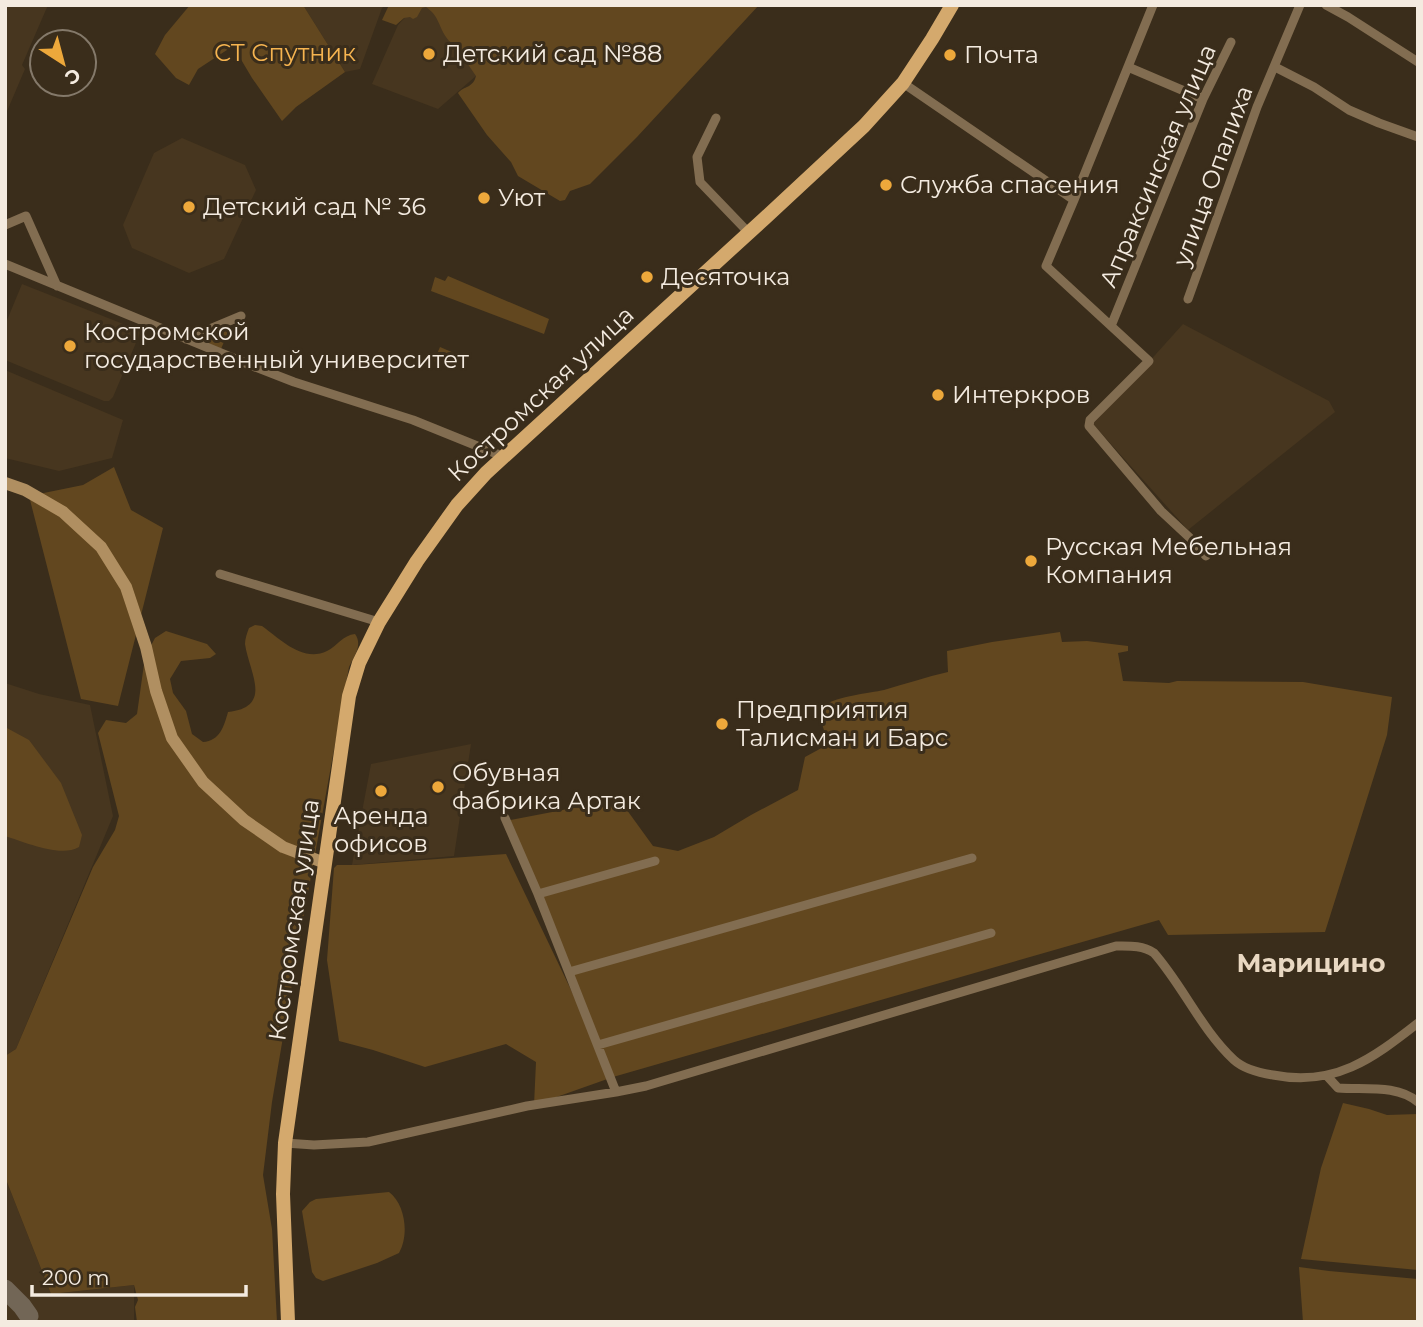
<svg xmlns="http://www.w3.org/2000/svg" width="1423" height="1327" font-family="Montserrat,sans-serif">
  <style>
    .built { fill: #47361f }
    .green { fill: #62471f }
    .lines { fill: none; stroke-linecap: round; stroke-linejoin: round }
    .taxiway { stroke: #726656; stroke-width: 19 }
    .minor { stroke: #826d51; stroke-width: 9 }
    .secondary { stroke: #b08f61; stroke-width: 12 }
    .primary { stroke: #d4a96d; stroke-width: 14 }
    .poi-dot { fill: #eda83b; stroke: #3a2d1b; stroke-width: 2.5 }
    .labels { text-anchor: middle; stroke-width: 6; stroke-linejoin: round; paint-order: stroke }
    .park-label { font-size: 24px; fill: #f6b450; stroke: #3a2d1b }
    .poi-label { font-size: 24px; fill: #f4ebe0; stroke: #3a2d1b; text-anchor: start }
    .street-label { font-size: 24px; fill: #f4ebe0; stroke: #3a2d1b }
    .neighbourhood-label { font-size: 26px; font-weight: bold; fill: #e9d8c2; stroke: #3a2d1b }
  </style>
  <rect width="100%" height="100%" fill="#3a2d1b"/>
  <path class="built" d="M5,5H48L22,65L25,69L5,116Z
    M303,5H386L382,8L360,69L345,72Z
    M417,5H427L484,69L438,109L372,84L398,25Z
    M182,138L245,165L256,190L224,259L189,273L132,248L123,225L154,153Z
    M22,284L141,331L113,397L109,401H104L5,360V325Z
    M1183,324L1329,401L1335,412L1188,530L1093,424Z
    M5,370L123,420L112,458L59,471L5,458Z
    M5,683L39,694L90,705L113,816L16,1049L5,1056Z
    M471,744L454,856L352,865L371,764Z
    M5,1177L51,1294L134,1285V1322H5Z"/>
  <path class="green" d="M190,5H303L345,72L296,107L282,121L252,78L233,46L198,69L189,85L176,78L155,54L165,35Z
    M389,5H759L637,137L590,184L570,191L565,200L560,201L518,176L511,162L487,135L460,96L458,93C464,86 473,88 476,76L467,63L459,59V50C455,45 449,42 446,37C438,25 439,16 426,7L422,8L417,17L413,19L410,17L404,18L396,25L382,20Z
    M448,276L549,319L544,334L431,291L435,277L445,281Z
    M225,327H227L228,332L221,349L202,341L203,337Z
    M440,347L461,356L455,370L434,361Z
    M114,467L131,510L163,528L118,706L81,699L29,496L83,485Z
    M255,625L262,626C280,639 303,663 327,651C337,646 343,635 355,634C363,645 354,656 349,667L300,937L272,1102L263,1175L272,1229L277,1322H137L135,1307L138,1300L134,1285L51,1294L5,1177V1056L16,1049L93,867L115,830L119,816L98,733L106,720L126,723L137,714L145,657L155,638L166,631L207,644L216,654L210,658L181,661L170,679L173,693L186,711L192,734L203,742C220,741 224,726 228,712C274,707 249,672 245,644C245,639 247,633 249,628Z
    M1060,632L1062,642L1087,641L1128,646V651L1118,653L1123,681L1169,683L1177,681L1303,682L1392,697L1387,735L1325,932L1168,935L1159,920L613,1077L534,1105L536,1062L506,1044L425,1067L373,1050L339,1041L327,960L334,868L337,865H355L506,854L605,1061L506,821L573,808L624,806L653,846L678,851L714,837L751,815L798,790L805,757L827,745C828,735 816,715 821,708C830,697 871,693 884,690C905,684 926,677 948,672L947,651L992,642Z
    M5,727L29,740L61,783L82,835L79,847C60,858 25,842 5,836Z
    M1343,1103L1369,1109L1387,1115L1418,1114V1270L1301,1259L1321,1168Z
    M389,1192C406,1205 409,1236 399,1253L377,1263L323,1281L316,1278L312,1272L302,1211L310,1202L316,1199Z
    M1299,1267L1329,1271L1418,1279V1296L1416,1303L1418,1322H1303Z"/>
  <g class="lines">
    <path class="taxiway" d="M5,1289L22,1306L29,1316"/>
    <path class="minor" d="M1153,5L1074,200L1046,266L1149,361L1090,420L1089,426L1161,511L1190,538L1206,556
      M1326,5L1348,17L1418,62
      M1128,67L1203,99
      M1275,67L1314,87L1349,110L1379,123L1418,137
      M903,83L1074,200
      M716,118L697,157L700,182L749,233
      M5,225L26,216L57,286
      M5,264L250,365L294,382L413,420L502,456
      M1188,299L1257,107L1300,5
      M1111,326L1203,99L1231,42
      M186,339L241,316
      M220,574L379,622
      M505,818L538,894L616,1092
      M538,894L655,861
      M569,972L972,858
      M598,1045L991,933
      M1327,1076L1338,1088C1364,1090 1397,1084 1418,1102
      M285,1143L314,1145L368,1142L527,1106L616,1092L646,1086L1116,946C1129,946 1142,945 1154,953C1183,986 1201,1029 1234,1060C1244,1069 1260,1073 1273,1075C1335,1087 1372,1059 1418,1023"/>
    <path class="secondary" d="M5,483L25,490L63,512L101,547L126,587L146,647L156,691L172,738L203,782L244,820L283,847L325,863"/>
    <path class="primary" d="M288,1322L283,1194L285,1143L349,696L359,663L379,622L417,561L457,505L486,473L765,218L864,126L903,83L932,39L952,5"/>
  </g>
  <g class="poi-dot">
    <circle cx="429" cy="54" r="7"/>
    <circle cx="950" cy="55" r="7"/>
    <circle cx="886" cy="185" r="7"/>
    <circle cx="484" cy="198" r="7"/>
    <circle cx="189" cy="207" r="7"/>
    <circle cx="647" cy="277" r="7"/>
    <circle cx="70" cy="346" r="7"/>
    <circle cx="938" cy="395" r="7"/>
    <circle cx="1031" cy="561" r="7"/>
    <circle cx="722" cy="724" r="7"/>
    <circle cx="438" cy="787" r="7"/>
    <circle cx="381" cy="791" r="7"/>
  </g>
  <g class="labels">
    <g class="park-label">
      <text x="285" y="61">СТ Спутник</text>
    </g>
    <g class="poi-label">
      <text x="443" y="62">Детский сад №88</text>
      <text x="964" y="63">Почта</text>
      <text x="900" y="193">Служба спасения</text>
      <text x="498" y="206">Уют</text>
      <text x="203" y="215">Детский сад № 36</text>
      <text x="661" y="285">Десяточка</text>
      <text x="84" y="340">Костромской<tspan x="84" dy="28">государственный университет</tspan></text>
      <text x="952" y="403">Интеркров</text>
      <text x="1045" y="555">Русская Мебельная<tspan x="1045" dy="28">Компания</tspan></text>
      <text x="736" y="718">Предприятия<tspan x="736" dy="28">Талисман и Барс</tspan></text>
      <text x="452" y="781">Обувная<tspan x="452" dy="28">фабрика Артак</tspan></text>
      <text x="381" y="824" text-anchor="middle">Аренда<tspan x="381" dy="28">офисов</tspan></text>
    </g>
    <g class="street-label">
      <text transform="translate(1158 166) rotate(-67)" y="8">Апраксинская улица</text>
      <text transform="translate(1213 176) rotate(-70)" y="8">улица Опалиха</text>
      <text transform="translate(541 394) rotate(-43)" y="8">Костромская улица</text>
      <text transform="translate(294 920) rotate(-82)" y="8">Костромская улица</text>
    </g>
    <g class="neighbourhood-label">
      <text x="1311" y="972">Марицино</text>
    </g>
  </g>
  <rect width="1423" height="1327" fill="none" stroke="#f4ebe0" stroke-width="14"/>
  <g transform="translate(63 63) rotate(144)"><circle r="33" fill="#3a2d1b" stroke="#84796a" stroke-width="2"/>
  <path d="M0-5L12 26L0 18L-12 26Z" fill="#eda83b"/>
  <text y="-10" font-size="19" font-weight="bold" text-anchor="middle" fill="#f4ebe0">С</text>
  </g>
  <path d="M32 1285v10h214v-10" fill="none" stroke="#f4ebe0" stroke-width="3.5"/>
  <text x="42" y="1285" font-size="21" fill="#f4ebe0" stroke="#3a2d1b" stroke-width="5" paint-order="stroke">200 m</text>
</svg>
